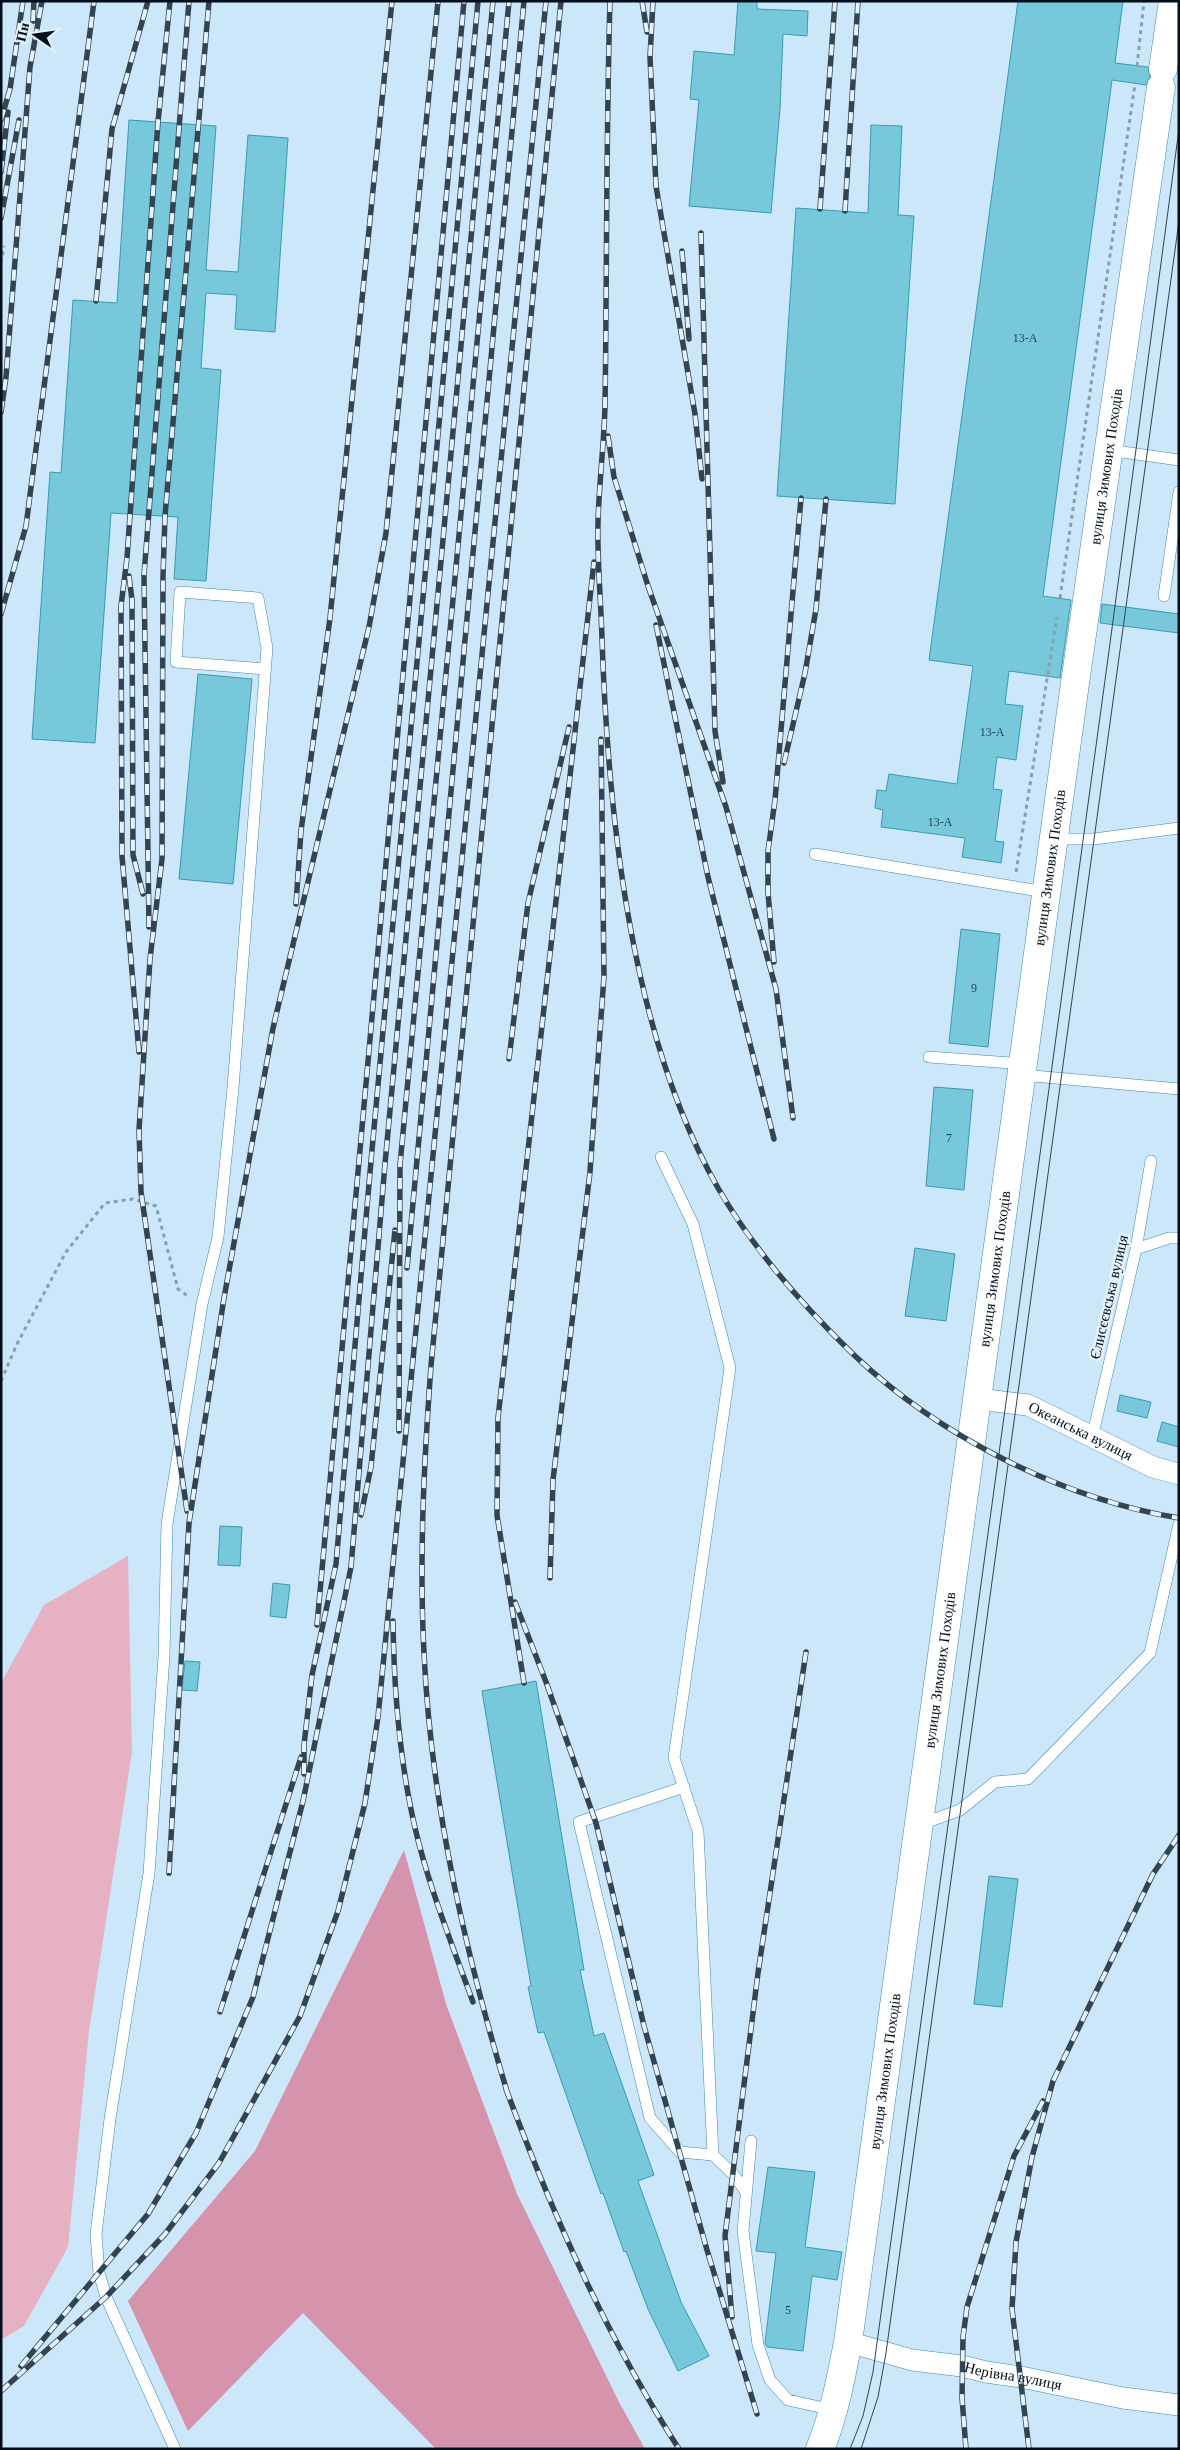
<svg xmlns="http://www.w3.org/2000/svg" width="1180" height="2450" font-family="'Times New Roman',serif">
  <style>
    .green { fill: #e6b1c3 }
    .forest { fill: #d594ac }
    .building { fill: #78c8dc; stroke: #379bb2 }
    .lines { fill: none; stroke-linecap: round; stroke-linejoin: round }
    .lane-casing { stroke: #3e88b1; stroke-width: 12 }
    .street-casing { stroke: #3e88b1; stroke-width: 22 }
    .secondary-casing { stroke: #3e88b1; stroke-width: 29 }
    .path { stroke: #879faf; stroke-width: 3; stroke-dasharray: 4 4; stroke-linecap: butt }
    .lane { stroke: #fff; stroke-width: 11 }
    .street { stroke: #fff; stroke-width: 21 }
    .secondary { stroke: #fff; stroke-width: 28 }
    .tram { stroke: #324452; stroke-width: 1 }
    .rail-casing { stroke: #324452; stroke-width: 5.5 }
    .rail { stroke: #e4f2fb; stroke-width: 4; stroke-dasharray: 11; stroke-linecap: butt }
    .labels { text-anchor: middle; stroke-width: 5; stroke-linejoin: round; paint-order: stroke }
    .number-label { font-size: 12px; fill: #1e3d4b }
    .street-label { font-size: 15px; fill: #000f1b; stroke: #e4f2fb }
  </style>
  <rect width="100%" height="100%" fill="#cbe7f9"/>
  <path class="green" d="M128,1556L132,1752L89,2031L68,2247L24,2326L1,2340V1683L44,1605Z"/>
  <path class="forest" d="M404,1850L446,2004L517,2194L619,2402L645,2449H436L303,2313L188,2431L128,2301L255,2151Z"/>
  <path class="building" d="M738,1H757V9L808,11L807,36L783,34L780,109L771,213L689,206L699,100L690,99L694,51L734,55Z
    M1018,1H1123L1115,63L1148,67L1150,77L1146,85L1112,80L1043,596L1071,600L1060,678L1009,671L1005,704L1023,706L1016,760L997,757L993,789L1002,790L995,841L1004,842L1001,863L962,857L965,838L881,827L883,810L875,808L877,790L886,791L889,774L957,784L973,666L929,660Z
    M129,120L216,126L206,270L238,272L248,135L288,138L275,332L235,329L237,295L206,293L201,368L221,370L206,581L174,579L178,517L111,513L95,743L32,739L50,472L61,473L73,300L117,303Z
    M871,125L902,126L898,215L914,216L895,504L777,496L796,208L868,213Z
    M1102,604L1179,614V633L1100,623Z
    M198,674L252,679L233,884L179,879Z
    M961,929L1000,934L988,1047L949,1043Z
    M934,1087L973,1090L964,1190L926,1186Z
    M915,1248L955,1254L946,1321L905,1316Z
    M1120,1395L1151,1402L1147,1418L1117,1411Z
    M1162,1422L1179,1427V1447L1157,1441Z
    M220,1526L242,1527L240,1566L218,1565Z
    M273,1583L290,1585L286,1618L270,1616Z
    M185,1661L200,1662L197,1691L182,1690Z
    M536,1681L584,1970H580L594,2036L604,2033L654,2175L638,2181L681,2302L709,2356L678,2371L648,2309L626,2251L624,2252L603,2193L601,2194L544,2032L538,2033L528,1987L531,1986L482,1691Z
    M989,1876L1018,1879L1002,2007L974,2004Z
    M768,2167L815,2172L805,2247L842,2252L837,2280L812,2276L803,2351L767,2347L765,2343L776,2253L756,2251Z"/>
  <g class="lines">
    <defs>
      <path id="lane" d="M1108,450L1179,460
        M1164,596L1179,492
        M1055,839H1094L1179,828
        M815,854L1046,892
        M929,1057L1024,1064
        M1022,1075L1179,1089
        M661,1157L693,1224L730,1368L674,1758L698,1831L713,2155L733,2174L746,2192
        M1136,1249L1169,1238H1179
        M1092,1438L1136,1249L1151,1161
        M684,1787L579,1822L650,2118L680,2152L713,2155
        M919,1825L960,1810L995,1782L1028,1779L1150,1653L1179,1524
        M751,2141L743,2231L758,2345L770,2380L788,2400L833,2410
        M175,2449L106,2297L99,2273L96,2234L110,2119L149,1873L164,1656L167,1524L202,1304L218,1237L233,1088L267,648L258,598L180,592L176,662L265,669"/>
      <g id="street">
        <path id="s1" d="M978,1399L1028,1405L1153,1467L1179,1474"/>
        <path id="s2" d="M848,2342L912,2360L962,2366L986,2372L1021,2377L1123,2398L1179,2405"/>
      </g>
      <g id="secondary">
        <path d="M1163,69L1173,1"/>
        <path id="s3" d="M820,2449C834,2415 841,2378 848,2342L1075,683L1161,87"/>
      </g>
    </defs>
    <use href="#lane" class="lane-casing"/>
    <use href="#street" class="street-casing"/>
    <use href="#secondary" class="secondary-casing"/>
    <path class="path" d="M1137,66L1144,1
      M1,263L4,246
      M1060,598L1135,84
      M1016,872L1057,617
      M1,1381L17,1344L66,1252L105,1203L133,1199L156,1206L178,1289L189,1297"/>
    <use href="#lane" class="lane"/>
    <use href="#street" class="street"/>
    <use href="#secondary" class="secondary"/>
    <path class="tram" d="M850,2449L863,2416L873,2372L1106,673L1179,129
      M861,2449L878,2397L886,2353L1179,221"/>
    <defs>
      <path id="rail" d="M610,1C606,136 607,271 605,406C604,445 599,483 598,522C597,561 601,600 602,639C608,814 630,1034 718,1188C754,1250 802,1305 854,1355C939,1436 1063,1499 1179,1518
        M642,1L647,32
        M653,1L650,57L656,186L695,414L702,479
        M33,21L34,1
        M1,120L10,89L23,1
        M1,172L8,112
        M820,209L835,1
        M845,211L858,1
        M1,218L19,120
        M701,233L715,731L723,782
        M682,251L689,339
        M96,301L112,129L148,1
        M1,412L6,377L30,67L42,1
        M608,436L614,477L648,586L726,807L776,989L793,1118
        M129,576L132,600L133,855L143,894
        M1,614L26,526L94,1
        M656,625L708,877L774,1139
        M784,763L805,673L816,609L826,499
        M296,904L301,831L330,618L392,1
        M149,927L144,575L189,1
        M774,962L768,893V851L775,800L801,498
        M139,1052L122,856L121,606L127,558L158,122L170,1
        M509,1059L528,903L569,727
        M407,1268L524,1
        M399,1431L400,1165L509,1
        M187,1511L141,1192L139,1130L150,959L162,859L163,576L165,516L209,1
        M361,1515L371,1467L395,1230
        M550,1578L553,1480L590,1172L604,976L601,739
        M515,1602L546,1682L596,1823L644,2026L707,2250L757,2414
        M393,1621C394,1696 400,1771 419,1844C433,1897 454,1950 473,2002
        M317,1625L464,1
        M524,1683L497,1515L498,1418L594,562
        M304,1774V1745L312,1675L336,1564L371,1161L478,1
        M169,1873L189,1523L224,1298L273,1028L369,627L386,533L438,1
        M220,2012L301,1757
        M506,2089C553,2215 606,2336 679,2449
        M508,2095C465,1951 431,1804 424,1653C419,1558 424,1462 431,1366L561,1
        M732,2317L725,2236L758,1973L806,1652
        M21,2366L148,2214L196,2133L253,1997L303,1801L351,1567L385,1164L493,1
        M1,2391L106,2297L165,2234L219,2163L300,2016L338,1911L365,1803L378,1717L546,1
        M966,2449L962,2398L963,2337L967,2307L1014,2156L1043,2101
        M1029,2449L1012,2309L1016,2242L1032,2157L1053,2081L1153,1874L1179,1835"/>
    </defs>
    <use href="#rail" class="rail-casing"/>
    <use href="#rail" class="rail"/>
  </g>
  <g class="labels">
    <g class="number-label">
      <text x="1025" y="342">13-А</text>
      <text x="992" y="736">13-А</text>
      <text x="940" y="826">13-А</text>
      <text x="974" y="992">9</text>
      <text x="949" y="1142">7</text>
      <text x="788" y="2314">5</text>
    </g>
    <g class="street-label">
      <text dy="5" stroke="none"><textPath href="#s3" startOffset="2004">вулиця Зимових Походів</textPath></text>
      <text dy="5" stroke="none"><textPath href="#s3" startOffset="1599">вулиця Зимових Походів</textPath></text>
      <text dy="5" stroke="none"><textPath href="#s3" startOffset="1194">вулиця Зимових Походів</textPath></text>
      <text transform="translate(1109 1297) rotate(-77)" y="5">Єлисєєвська вулиця</text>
      <text dy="5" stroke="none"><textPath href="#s1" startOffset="109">Океанська вулиця</textPath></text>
      <text dy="5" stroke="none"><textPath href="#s3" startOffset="789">вулиця Зимових Походів</textPath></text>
      <text dy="5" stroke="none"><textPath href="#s3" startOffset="384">вулиця Зимових Походів</textPath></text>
      <text dy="5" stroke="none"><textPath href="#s2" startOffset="169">Нерівна вулиця</textPath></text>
    </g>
  </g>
  <rect width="1180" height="2450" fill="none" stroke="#000f1b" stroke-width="5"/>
  <g transform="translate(35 35) rotate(283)" stroke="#e4f2fb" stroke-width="4" paint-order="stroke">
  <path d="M0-4L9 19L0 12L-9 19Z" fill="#000f1b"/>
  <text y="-8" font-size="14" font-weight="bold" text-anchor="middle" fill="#000f1b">Пн</text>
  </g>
</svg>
